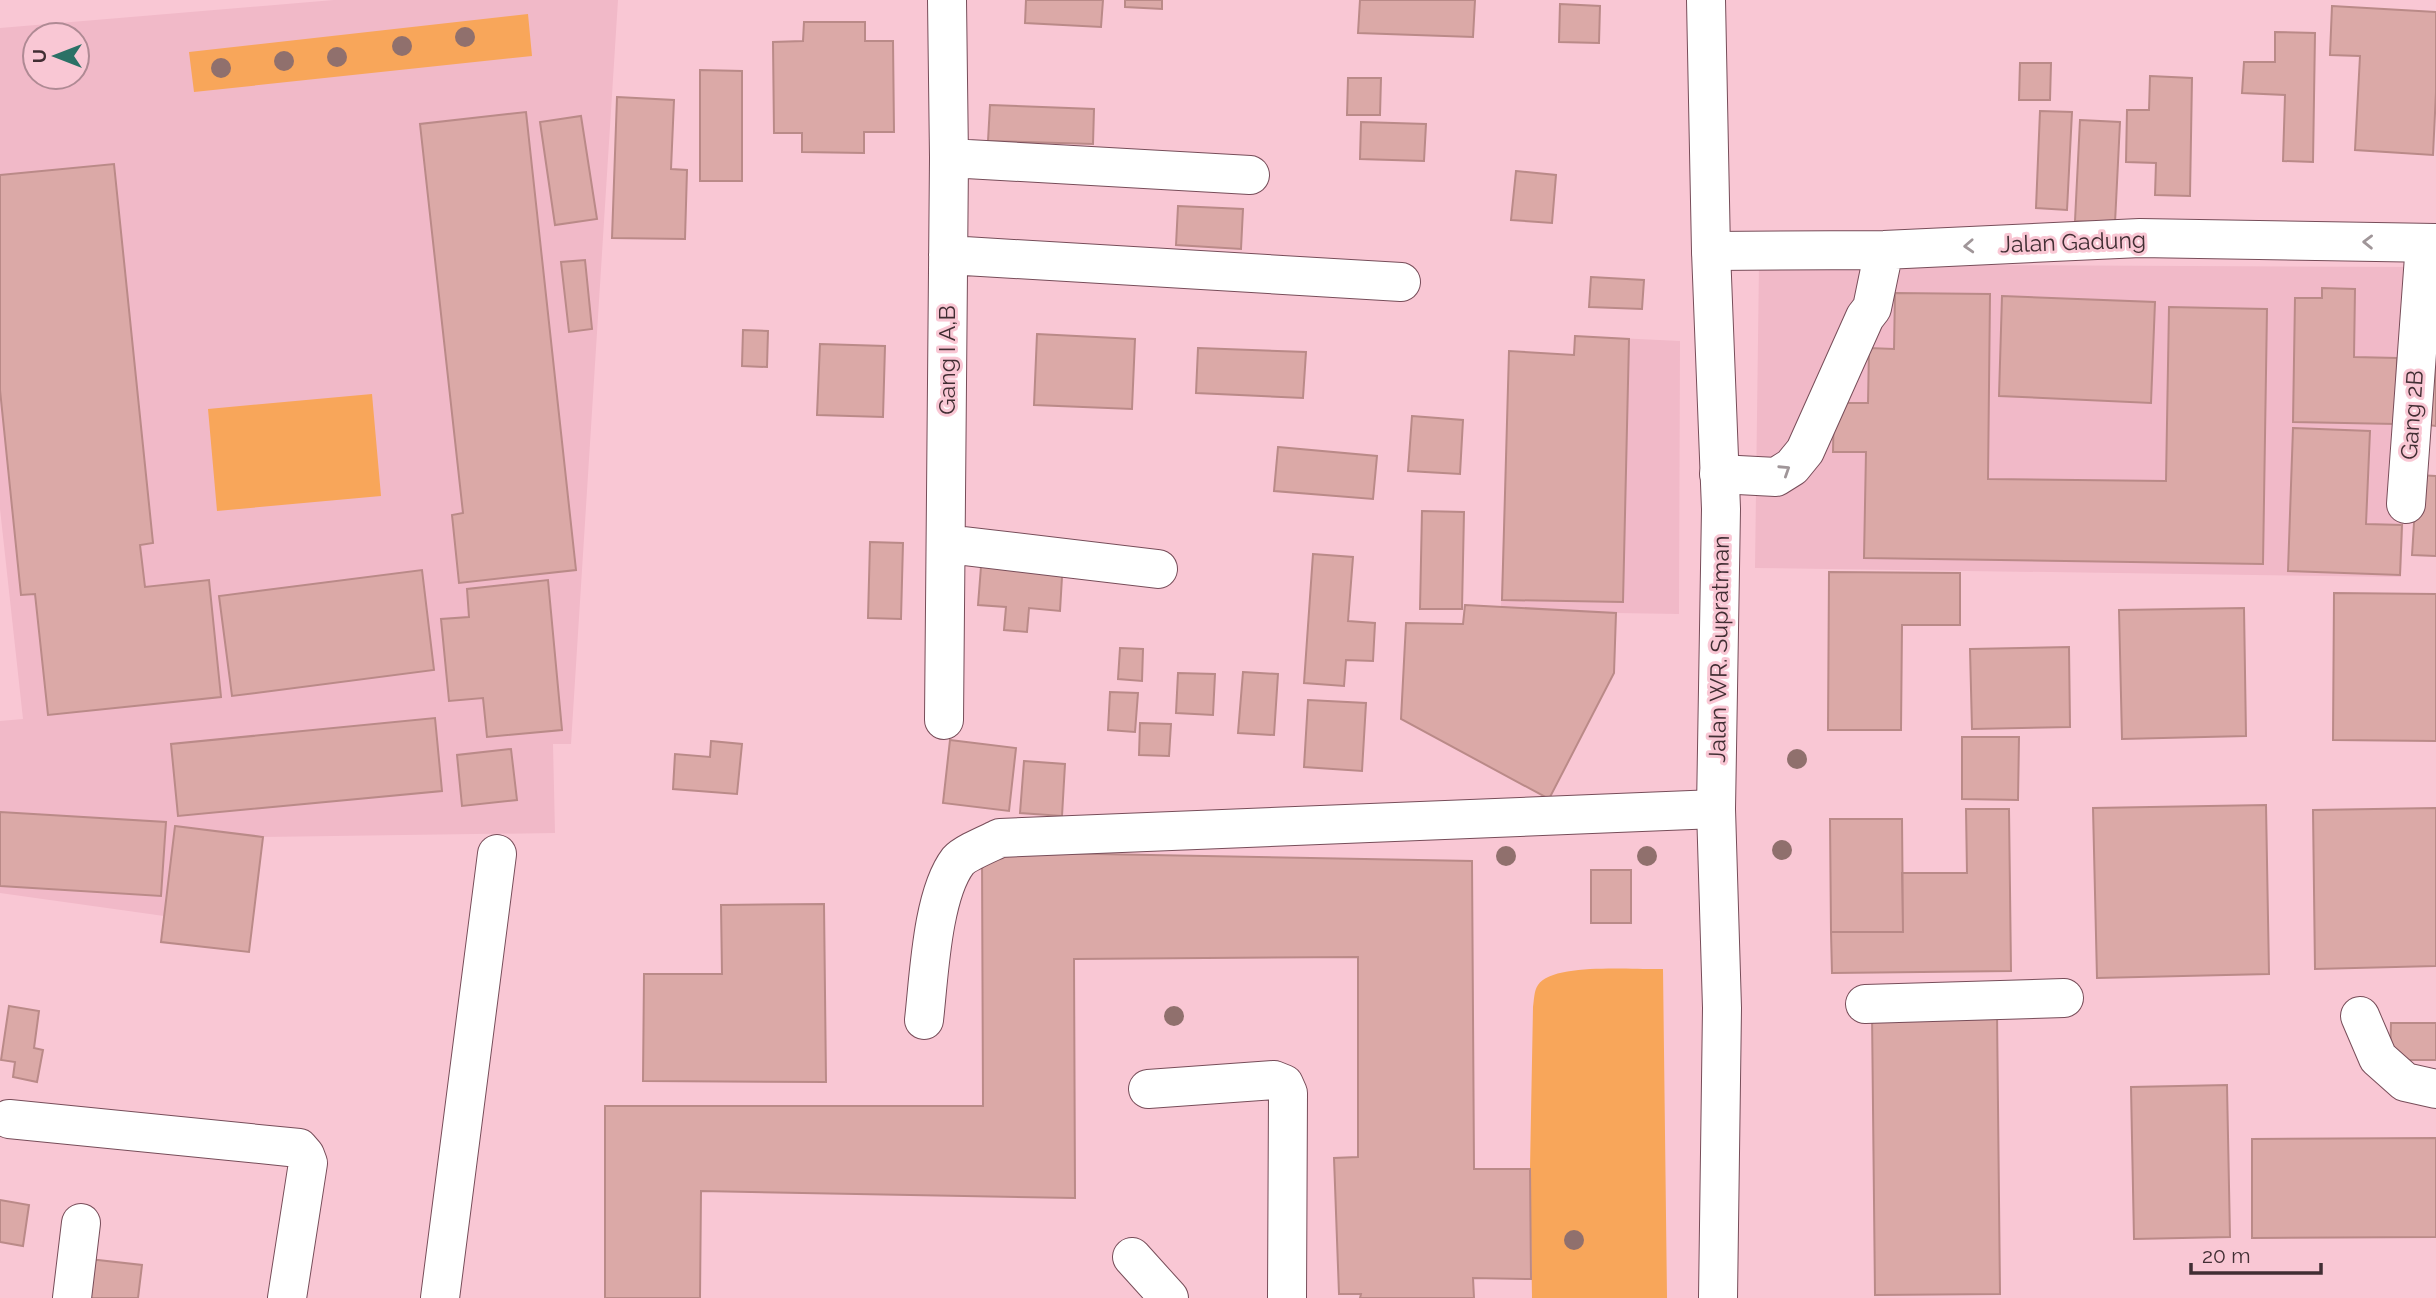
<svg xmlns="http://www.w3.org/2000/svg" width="2436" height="1298" font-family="Raleway,sans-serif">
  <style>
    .built { fill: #f1b9c8; fill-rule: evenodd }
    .green { fill: #f8a65a }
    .building { fill: #dba9a7; stroke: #ba8a88; stroke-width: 2 }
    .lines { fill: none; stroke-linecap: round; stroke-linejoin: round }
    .minor-casing { stroke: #774d59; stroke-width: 40 }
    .major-casing { stroke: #774d59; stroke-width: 40 }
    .minor { stroke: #fff; stroke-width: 38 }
    .major { stroke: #fff; stroke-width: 38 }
    .tree { fill: #90706d }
    .oneway { stroke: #a09699 }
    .labels { text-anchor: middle; stroke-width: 6; stroke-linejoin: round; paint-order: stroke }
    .street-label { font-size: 23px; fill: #412e33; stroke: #f9c7d4 }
  </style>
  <rect width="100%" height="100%" fill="#f9c7d4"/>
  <path class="built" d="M334,0H618L571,744H553L555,833L263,837L249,952L161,942L164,916L0,893V721L23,719L0,509V28ZM35,35H77V77H35Z
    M1759,264L2415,267L2401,577L1755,568Z
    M1575,336L1680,341L1679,614L1616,613L1501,607L1509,351L1573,355Z"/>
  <path class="green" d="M528,14L532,56L194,92L189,52Z
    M372,394L381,496L217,511L208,409Z
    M1663,969L1667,1298H1532L1530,1169L1533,1007C1534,1001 1534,990 1538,985C1553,962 1636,970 1663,969Z"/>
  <path class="building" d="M1026,0H1103L1101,27L1025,23Z
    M1125,0H1162V9L1125,7Z
    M1360,0H1475L1473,37L1358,33Z
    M1560,4L1600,6L1599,43L1559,42Z
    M2332,6L2436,12V92L2433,155L2355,150L2360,56L2330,55Z
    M804,22H865V41H893L894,132H864V153L802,152V133H774L773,42L803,41Z
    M2275,32L2315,33L2313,162L2283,161L2285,95L2242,93L2244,62H2275Z
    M2020,63H2051L2050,100H2019Z
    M700,70L742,71V181H700Z
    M2150,76L2192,78L2190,196L2155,195L2156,163L2126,162L2127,110H2149Z
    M1348,78H1381L1380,115H1347Z
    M617,97L674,100L671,169L687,170L685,239L612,238Z
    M990,105L1094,109L1093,144L988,141Z
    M2040,111L2072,112L2067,210L2036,208Z
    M526,112L576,570L459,583L452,515L463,513L420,124Z
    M581,116L597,219L555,225L540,122Z
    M2080,120L2120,122L2115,223L2075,221Z
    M1361,122L1426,124L1424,161L1360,159Z
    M114,164L153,543L140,545L145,587L209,580L221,697L48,715L35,594L21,595L0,390V175Z
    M1516,171L1556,175L1552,223L1511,220Z
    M1178,206L1243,209L1241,249L1176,245Z
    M585,260L592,329L569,332L561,262Z
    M1591,277L1644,280L1642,309L1589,307Z
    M2322,288L2355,289L2354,357L2397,358L2396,424L2293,422L2295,298H2322Z
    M1895,293L1990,294L1988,479L2166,481L2169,307L2267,309L2263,564L1864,558L1866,452H1833L1834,403H1868L1869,348L1894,349Z
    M2002,296L2155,302L2151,403L1999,396Z
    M2436,322V426L2428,425Z
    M743,330L768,331L767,367L742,366Z
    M1037,334L1135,339L1132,409L1034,405Z
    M1575,336L1629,339L1623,602L1502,600L1509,351L1574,355Z
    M820,344L885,346L883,417L817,415Z
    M1198,348L1306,352L1303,398L1196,393Z
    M1412,416L1463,420L1460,474L1408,471Z
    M2293,428L2370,431L2366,524L2402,525L2400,575L2288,571Z
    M1278,447L1377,456L1373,499L1274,491Z
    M2417,475L2436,476V556L2412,555Z
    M1422,511L1464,512L1462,609H1420Z
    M870,542L903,543L901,619L868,618Z
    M982,554L1063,560L1060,611L1029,608L1027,632L1004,630L1006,607L978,605Z
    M1313,554L1353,557L1348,621L1375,623L1373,661L1346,660L1344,686L1304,683Z
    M422,570L434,670L232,696L219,596Z
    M1829,572L1960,573V625H1902L1901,730H1828Z
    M548,580L562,730L487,737L483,698L449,701L441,619L469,617L467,589Z
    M2334,593L2436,594V741L2333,740Z
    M1465,605L1616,613L1614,673L1549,799L1401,719L1406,623L1463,624Z
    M2244,608L2246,736L2122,739L2119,610Z
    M2069,647L2070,727L1972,729L1970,649Z
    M1120,648L1143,649L1142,681L1118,679Z
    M1243,672L1278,674L1274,735L1238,733Z
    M1178,673L1215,674L1213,715L1176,713Z
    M1110,692L1138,693L1135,732L1108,730Z
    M1308,700L1366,703L1362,771L1304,767Z
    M435,718L442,791L178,816L171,744Z
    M1140,723L1171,724L1169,756L1139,755Z
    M1962,737H2019L2018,800L1962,799Z
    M950,740L1016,748L1009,811L943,803Z
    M711,741L742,744L737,794L673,789L675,754L710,757Z
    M511,749L517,800L462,806L457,755Z
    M1024,761L1065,764L1062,816L1020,813Z
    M2266,805L2269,974L2097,978L2093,808Z
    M2436,808V966L2315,969L2313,810Z
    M1966,809H2009L2011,971L1832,973L1831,932H1903L1902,873H1967Z
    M0,812L166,822L161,896L0,886Z
    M1830,819H1902L1903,932H1831Z
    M175,826L263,837L249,952L161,942Z
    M982,852L1472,861L1474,1169H1530L1531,1279L1473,1278L1474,1298H1360L1361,1294H1339L1334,1158L1358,1157V957L1074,959L1075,1198L701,1191L700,1298H605V1106H983Z
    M1591,870H1631V923H1591Z
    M824,904L826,1082L643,1081L644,974H722L721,905Z
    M9,1006L39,1011L34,1048L43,1050L37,1082L13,1077L15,1062L1,1060Z
    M1997,1012L2000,1294L1875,1295L1872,1013Z
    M2391,1023H2436V1060H2390Z
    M2227,1085L2230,1237L2134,1239L2131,1087Z
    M2436,1138V1237L2252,1238V1139Z
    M0,1200L29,1205L23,1246L0,1242Z
    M89,1259L142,1265L138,1298H84Z"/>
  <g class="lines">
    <defs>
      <path id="minor" d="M949,158L1250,175
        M1711,251L1884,250L2140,238L2436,243
        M948,255L1401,282
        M1719,474L1776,477L1792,467L1805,451L1865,317L1872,308L1884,250
        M2406,504L2425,243
        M947,544L1158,569
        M944,720L949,158L947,0
        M1865,1004L2064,998
        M2360,1016L2378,1058L2405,1082L2436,1089
        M924,1020C929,977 932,895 958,861C965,853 990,843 1000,838L1716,809
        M1148,1089L1274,1080L1284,1084L1288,1093L1287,1298
        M9,1119L299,1148L305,1155L308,1163L287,1298
        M1132,1257L1169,1298
        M72,1298L81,1223
        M440,1298L497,854"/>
      <path id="major" d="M1706,0L1711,251L1721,509L1716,809L1722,1008L1718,1298"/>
    </defs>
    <use href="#minor" class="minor-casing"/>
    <use href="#major" class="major-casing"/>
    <use href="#minor" class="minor"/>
    <use href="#major" class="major"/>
  </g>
  <g class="tree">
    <circle cx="465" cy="37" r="10"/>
    <circle cx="402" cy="46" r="10"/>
    <circle cx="337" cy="57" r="10"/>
    <circle cx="284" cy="61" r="10"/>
    <circle cx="221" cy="68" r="10"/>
    <circle cx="1797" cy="759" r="10"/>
    <circle cx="1782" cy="850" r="10"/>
    <circle cx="1506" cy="856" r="10"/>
    <circle cx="1647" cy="856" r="10"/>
    <circle cx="1174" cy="1016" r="10"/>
    <circle cx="1574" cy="1240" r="10"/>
  </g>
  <defs><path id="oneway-chevron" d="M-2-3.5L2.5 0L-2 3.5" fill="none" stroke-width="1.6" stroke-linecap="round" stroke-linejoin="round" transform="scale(1.75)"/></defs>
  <g class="oneway">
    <use href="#oneway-chevron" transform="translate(2368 242) rotate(-179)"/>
    <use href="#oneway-chevron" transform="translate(1969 246) rotate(177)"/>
    <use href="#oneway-chevron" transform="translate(1785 470) rotate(-33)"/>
  </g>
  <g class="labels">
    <g class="street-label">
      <text transform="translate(2073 242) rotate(-2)" y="8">Jalan Gadung</text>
      <text transform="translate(947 360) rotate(-90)" y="8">Gang I A,B</text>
      <text transform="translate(2412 415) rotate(-86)" y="8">Gang 2B</text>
      <text transform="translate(1719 649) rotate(-89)" y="8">Jalan WR. Supratman</text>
    </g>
  </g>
  <g transform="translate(56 56) rotate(270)"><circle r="33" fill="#f9c7d4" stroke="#af8a94" stroke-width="2"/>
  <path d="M0-5L12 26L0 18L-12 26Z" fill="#2b7166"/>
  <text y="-10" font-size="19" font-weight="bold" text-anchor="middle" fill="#412e33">U</text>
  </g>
  <path d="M2191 1263v10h130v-10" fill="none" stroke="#412e33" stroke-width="3.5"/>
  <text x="2202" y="1263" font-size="21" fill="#412e33" stroke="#f9c7d4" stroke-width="5" paint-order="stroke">20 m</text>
</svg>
